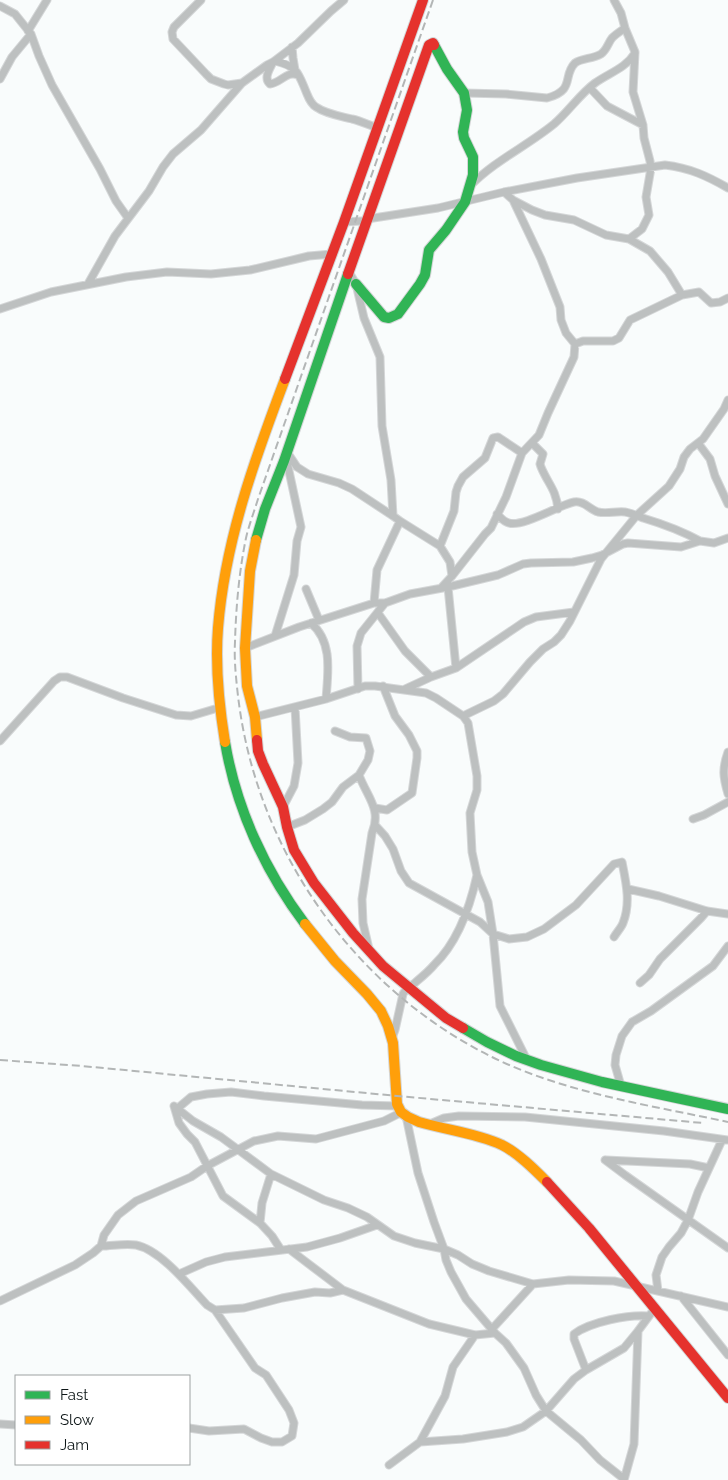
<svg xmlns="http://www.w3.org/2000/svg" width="728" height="1480" font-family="Raleway,sans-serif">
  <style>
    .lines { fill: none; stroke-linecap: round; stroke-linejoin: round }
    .street-casing { stroke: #d4d6d7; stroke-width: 9 }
    .fast-casing { stroke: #d4d6d7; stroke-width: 12 }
    .slow-casing { stroke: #d4d6d7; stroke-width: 12 }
    .jam-casing { stroke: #d4d6d7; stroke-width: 12 }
    .street { stroke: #bdc0c0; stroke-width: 7 }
    .fast { stroke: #30b455; stroke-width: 10 }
    .slow { stroke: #ff9f0a; stroke-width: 10 }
    .jam { stroke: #e5322d; stroke-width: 10 }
    .rail { stroke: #b3b6b6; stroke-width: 2; stroke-dasharray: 8 4; stroke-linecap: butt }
  </style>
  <rect width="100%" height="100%" fill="#f9fcfc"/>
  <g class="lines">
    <defs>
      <path id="street" d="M201,0L174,27L172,32L173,39L206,74L211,79L224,84L228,85L242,83
        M614,0L621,13L625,28L635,52L633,92L643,125L644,138L650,161L651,168L646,197L649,215L642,229L629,239
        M0,6L15,14L31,34L39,56L52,85L100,169L116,201L128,218
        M28,31L47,0
        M292,47L293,58L295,70
        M275,61C299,67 298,73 307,94C309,99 311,104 316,107C326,114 340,116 352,119C361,121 369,125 378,128
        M273,62C270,69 263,78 270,84C281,83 287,70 298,75
        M0,79L12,57L31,34
        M590,88L607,106L643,125
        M464,93L506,94L547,98C576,90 562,76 575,63C582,58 593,59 601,54C607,50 608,43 612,38C616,34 621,31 625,28
        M471,185C496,160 527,146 554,124C569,111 580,94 595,83C609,73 626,68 635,53
        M504,192L513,200L532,210L545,215L574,220L606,235L629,239L650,251L668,272L682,295
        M367,219L438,208L504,192L577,178L665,165C690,168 707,176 728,188
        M344,222L362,221
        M349,272L356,284L364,318L380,357L382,426L391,480L393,516
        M88,284L115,236L149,191L163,167L173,154L201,130L242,83L267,65L273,62L298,43L331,11L344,0
        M0,309L51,292L126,277L167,272L211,274L250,270L309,256L332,254
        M575,344L583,341H613L619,338L630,320L682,295L699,292L711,303L720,302L728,298
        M532,443L543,454L540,464L541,467C548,484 556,489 558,509
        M698,443L710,459L715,476L728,504
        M287,452L297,467L308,474L339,483L352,489L393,516L400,521L440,546L450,562L452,576
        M497,514C501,518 504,522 509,523C524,527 559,505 574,502C584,500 590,510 598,512C607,514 616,511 625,512C631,513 638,516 643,518C663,524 682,531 700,541
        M440,546L454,511L456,492L458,486L463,477L485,458L493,438L498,437L522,453
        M448,587L456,668
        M441,588L452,576L485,534L491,528L506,497L522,453L539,435L548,413L574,357L575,344L566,333L561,320L560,307L541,259L513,200
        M306,589L319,620
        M374,603L377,570L400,521
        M378,613L405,651L431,677
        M311,623C333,642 328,672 326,699
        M275,636L294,575L297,541L301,527L286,457
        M245,648L299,627L374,603H385L410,594L448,587L498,575L523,564L531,563L573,562L592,558L602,555L623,544L628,543L681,547L700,541L714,543L728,538
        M358,689L357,646L361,633L385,603
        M405,689L431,677L456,668L524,622L536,617L574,612
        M463,716L494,701L503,694L530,662L543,649L554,642L561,635L570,621L601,559L637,515L669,486L680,469L684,457L690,449L703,439L724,409L728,400
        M255,717L326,699L365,686H375L426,693L436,698L463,716L468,723L477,776V790L470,813L472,852L477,875L488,902L493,934L500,1006L527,1060
        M0,741L54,681L60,677H67L123,698L176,715L191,716L218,708
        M728,752C722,769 723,777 728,794
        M359,775C367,797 382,809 372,833L362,899L363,923L369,949
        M283,807L294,786L298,763L295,707
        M375,808L387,810L412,793L417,758V751L409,735L395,716L383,686
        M693,819L704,815L728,802
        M375,825L385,836L393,849L401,871L409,883L480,922L493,934L509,939L527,937L544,929L576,905L614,864L622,862C626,882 631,903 623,923C621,928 617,932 614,937
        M287,827L305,820L323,809L332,802L343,787L359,775L368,760L370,751L366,738L350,737L335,731
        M628,889L659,896L707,911L728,914
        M640,983L649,975L660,959L701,918L707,911
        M392,1038L395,1030L403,994C406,988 412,986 417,981C423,976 429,971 434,965C458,942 470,907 477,875
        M621,1086L615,1065L616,1055L622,1036L632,1022L651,1011L713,966L728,946
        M174,1106L193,1121L221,1137L271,1174L324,1200L348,1208L367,1217L394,1236L415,1243L444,1249L458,1255L472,1264L489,1271L533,1284L569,1280L614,1281L728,1307
        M174,1106L179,1123L187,1134L195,1142L223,1196L260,1223L272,1236L281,1250
        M178,1108L191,1097L207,1094L231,1092L264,1096L362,1105L398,1106
        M406,1116L418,1173L434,1222L444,1249L446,1260L451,1272L466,1299L495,1333L506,1343L524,1368L536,1395L546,1411L581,1440L600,1460L624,1479
        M430,1124L444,1118L459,1116L525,1117L664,1131L728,1140
        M605,1160L625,1175L728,1248
        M606,1160L690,1164L709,1168
        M260,1223L262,1203L271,1174
        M101,1246C112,1246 125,1243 136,1245C161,1250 190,1287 207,1305L215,1310L244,1308L282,1298L315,1292L330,1293L343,1290
        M289,1249L343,1290L429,1324L475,1335L495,1333
        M179,1274L206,1262L225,1257L307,1247L340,1238L377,1225
        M658,1291L656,1275L662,1257L669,1247L681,1233L688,1220L698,1192L722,1140
        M681,1296L728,1355
        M0,1301L75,1265L93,1253L101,1246L104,1235L118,1215L136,1201L191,1177L207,1166L254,1141L278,1136L316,1139L384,1121L402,1112
        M492,1329L533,1284
        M586,1370L574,1339V1334C590,1322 629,1314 649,1316
        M0,1424L16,1425
        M189,1428L209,1431L244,1429L261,1438L272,1442H282L292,1436L294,1423L289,1410L266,1375L255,1368L215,1310
        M420,1442L445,1396L453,1367L475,1335
        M389,1465L420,1442L463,1439L507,1432L523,1427L546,1411L574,1379L586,1370L624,1348L638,1331
        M624,1480L634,1444L638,1331L655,1308"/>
      <path id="fast" d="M356,284L384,317L389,318L398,314L420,284L425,275L429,250L446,230L465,202L473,175V157L464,138L463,132L467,110L464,93L447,69L434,45
        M256,540L265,509L284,461L348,274
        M225,742C236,808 265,871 305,924
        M463,1028L487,1042L516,1056L541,1065L602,1082L728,1109"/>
      <path id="slow" d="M256,540L250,571L245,648L247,686L255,717L257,740
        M225,742C219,705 215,666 218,628C225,541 254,461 285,379
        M305,924L335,961L367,994L381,1011L388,1026L393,1043L397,1104L401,1112L408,1117L419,1122C446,1130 476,1133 502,1145C518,1153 534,1169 547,1182"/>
      <path id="jam" d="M348,274L429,45L433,43L434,45
        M285,379L344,222L423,0
        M257,740L258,751L263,764L283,807L287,827L294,850L314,883L353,933L383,966L446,1018L463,1028
        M547,1182L589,1228L728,1398"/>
    </defs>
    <use href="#street" class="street-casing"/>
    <use href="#fast" class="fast-casing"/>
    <use href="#slow" class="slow-casing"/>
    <use href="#jam" class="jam-casing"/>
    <use href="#street" class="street"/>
    <use href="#fast" class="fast"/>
    <use href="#slow" class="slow"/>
    <use href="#jam" class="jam"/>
    <path class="rail" d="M433,0L258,499C254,512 249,525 246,538C239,572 236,607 235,642C234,660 236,678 238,696C256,850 353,988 492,1057C565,1093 649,1105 728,1122
      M0,1060L82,1066L397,1096L703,1123"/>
  </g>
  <rect x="15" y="1375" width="175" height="90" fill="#ffffff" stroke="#9ea2a2"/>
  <rect x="25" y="1391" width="25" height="8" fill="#30b455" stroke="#9ea2a2"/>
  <text x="60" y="1400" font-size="15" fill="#0d1617">Fast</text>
  <rect x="25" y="1416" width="25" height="8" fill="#ff9f0a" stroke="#9ea2a2"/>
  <text x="60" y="1425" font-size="15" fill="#0d1617">Slow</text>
  <rect x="25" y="1441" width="25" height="8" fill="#e5322d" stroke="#9ea2a2"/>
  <text x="60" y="1450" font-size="15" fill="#0d1617">Jam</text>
</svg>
